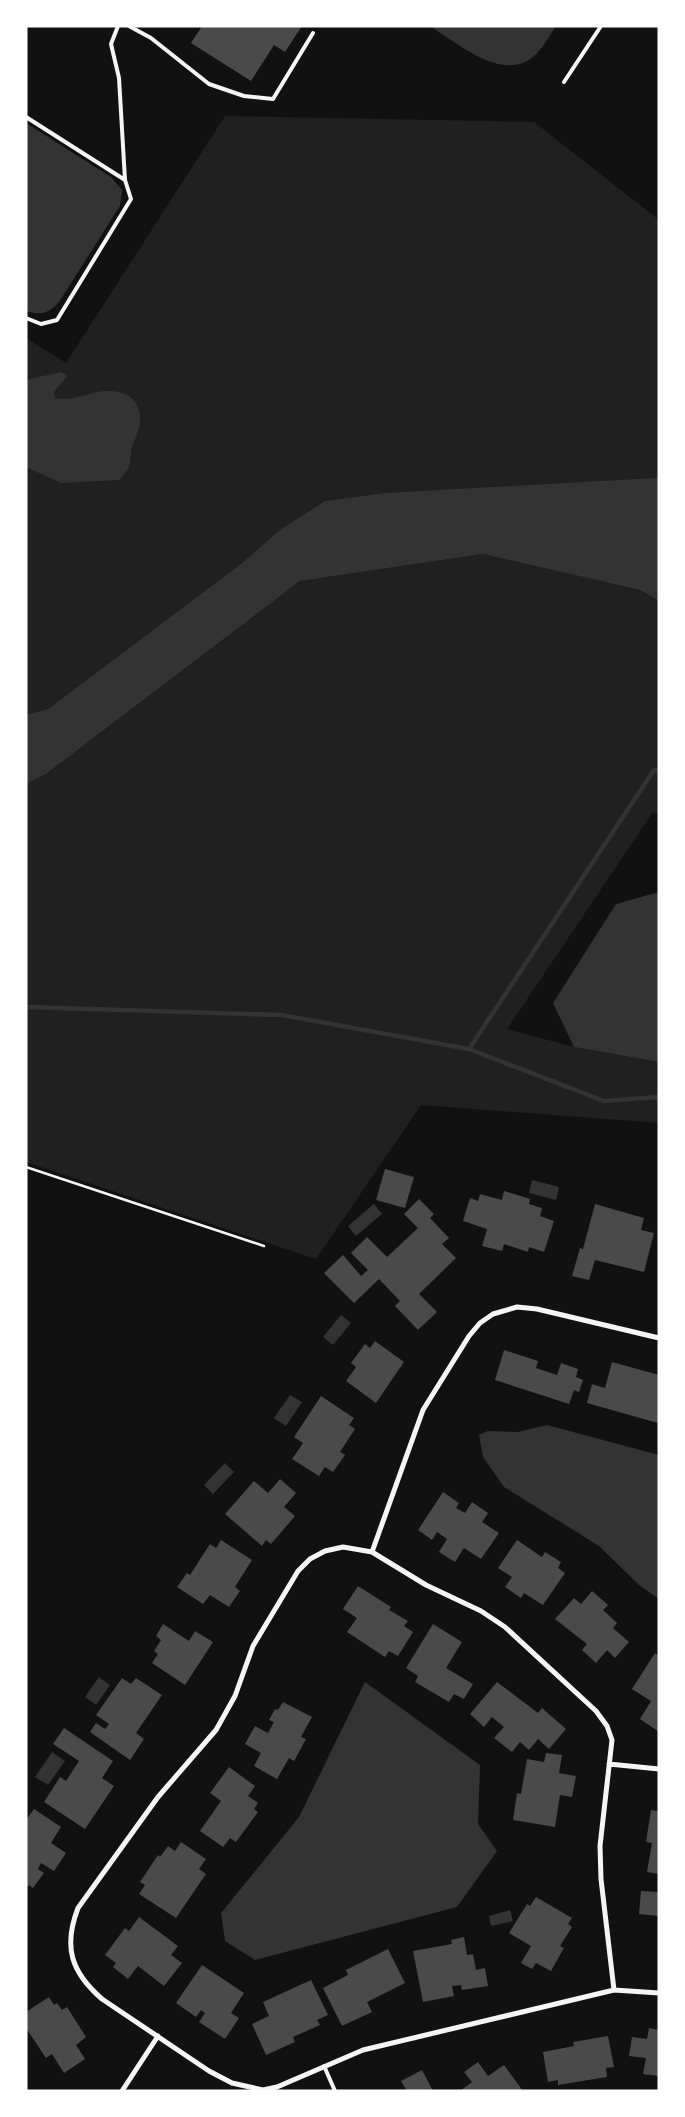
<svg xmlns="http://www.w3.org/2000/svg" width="685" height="2117" font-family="Mulish,sans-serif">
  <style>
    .green { fill: #202020 }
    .water { fill: #333 }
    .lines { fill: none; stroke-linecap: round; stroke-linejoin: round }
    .stream { stroke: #333; stroke-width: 4.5 }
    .building { fill: #4a4a4a }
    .path { stroke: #f5f5f5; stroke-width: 2.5 }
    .service { stroke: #f5f5f5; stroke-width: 4 }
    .minor { stroke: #f5f5f5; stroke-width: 5 }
  </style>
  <rect width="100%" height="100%" fill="#111"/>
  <path class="green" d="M225,116L534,122L659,220V480L384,493L325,501L281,529L242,563L48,709L26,715V338L66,363Z
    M483,554L640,590L659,601V815L653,812L507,1029L574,1047L659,1062V1123L421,1105L316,1259L26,1162V784L46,774L300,581Z"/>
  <path class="water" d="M430,26H556C548,38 540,54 527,61C497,78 454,41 430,26Z
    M26,123L111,177L122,190L120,206L59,302C49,313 41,316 26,311Z
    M61,372L67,376L54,392L55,398C75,402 89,391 108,391C138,390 147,415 135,439C126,457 137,463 119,480L61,483L26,467V380Z
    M656,478L659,480V601L640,590L483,554L300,581L46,774L26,784V715L48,709L242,563L281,529L325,501L384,493Z
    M659,892V1062L574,1047L553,1003L616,904Z
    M532,1180L559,1187L556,1200L529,1193Z
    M374,1204L382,1214L356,1236L348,1226Z
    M341,1315L351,1323L333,1345L323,1337Z
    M290,1395L302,1402L286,1426L274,1418Z
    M547,1425L659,1455V1599L639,1585L599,1546L504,1487L483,1457L479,1435L488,1431L518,1432Z
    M225,1463L234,1472L213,1494L204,1485Z
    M99,1677L110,1685L96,1705L85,1697Z
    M365,1682L480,1765L478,1824L497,1851L457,1907L255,1960L225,1941L221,1913L299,1817Z
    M52,1752L65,1761L48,1785L35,1777Z
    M510,1910L513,1921L491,1926L489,1916Z"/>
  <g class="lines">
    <path class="stream" d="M26,1007L282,1015L469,1049L604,1101L659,1097
      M469,1049L654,770H659"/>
  </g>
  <path class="building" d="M202,26H302L285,52L274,45L251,81L191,43Z
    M385,1169L414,1177L405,1208L376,1200Z
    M504,1191L530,1199L529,1204L542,1208L540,1216L554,1221L544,1252L529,1247L528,1252L504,1244L502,1251L482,1246L487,1229L463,1221L470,1198L478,1201L480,1194L502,1200Z
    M419,1199L434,1214L430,1218L449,1238L442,1244L456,1258L419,1294L437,1312L418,1330L395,1306L400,1301L379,1279L354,1303L324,1273L343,1255L361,1276L368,1270L351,1253L367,1237L387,1257L418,1228L404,1214Z
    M595,1204L644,1218L641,1230L654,1233L644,1272L595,1260L589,1280L572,1276L580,1248L583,1249Z
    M375,1341L404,1362L376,1403L346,1381L356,1367L351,1363L365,1344L370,1348Z
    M504,1350L538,1361L536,1368L557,1375L561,1363L578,1369L576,1377L583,1380L579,1392L574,1390L569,1404L495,1380Z
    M612,1362L659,1375L658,1423L587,1403L592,1384L605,1388Z
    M321,1396L354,1418L349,1425L355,1429L340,1452L345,1455L333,1472L325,1467L319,1476L292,1459L303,1443L294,1437Z
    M280,1479L296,1493L284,1507L295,1516L271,1544L266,1540L262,1546L225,1514L254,1481L268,1493Z
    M443,1492L459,1503L456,1508L465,1513L472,1502L488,1513L482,1522L499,1533L481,1559L464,1548L455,1562L439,1552L447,1539L437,1532L432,1540L418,1530Z
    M221,1540L252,1560L235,1587L240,1591L229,1607L210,1595L203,1604L177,1587L187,1573L190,1575L210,1544L216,1548Z
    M517,1540L542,1557L545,1552L561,1562L558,1568L565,1573L543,1605L524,1593L521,1598L505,1587L512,1577L498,1568Z
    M358,1586L391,1607L389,1610L408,1621L404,1626L413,1632L398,1656L389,1651L385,1657L347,1632L357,1618L343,1609Z
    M592,1591L608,1605L603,1610L617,1623L613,1628L629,1642L615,1658L607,1650L596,1663L582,1650L587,1644L555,1619L574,1598L581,1604Z
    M163,1624L189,1641L195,1631L213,1642L185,1685L152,1663L158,1654L154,1651L161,1640L156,1636Z
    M433,1624L462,1642L446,1668L473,1684L464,1699L454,1694L449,1702L415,1682L418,1676L406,1668Z
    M655,1653L659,1656V1732L640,1719L651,1701L632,1689Z
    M122,1678L131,1684L136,1678L162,1695L136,1733L144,1739L130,1760L90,1732L96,1723L105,1729L109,1724L96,1715Z
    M497,1682L538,1713L542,1708L566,1729L549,1749L538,1739L529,1750L520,1742L512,1752L494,1738L504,1727L492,1717L484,1727L470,1714Z
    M283,1702L312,1717L301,1737L306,1739L294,1761L289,1758L277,1779L254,1766L261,1753L245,1744L255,1726L268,1733L274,1722L269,1720L275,1709L278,1710Z
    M64,1728L113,1761L102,1778L114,1786L85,1829L44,1802L60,1777L66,1781L79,1761L53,1744Z
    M546,1753L562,1755L559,1773L576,1776L572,1797L560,1795L555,1827L513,1820L517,1793L521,1794L527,1759L544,1762Z
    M229,1767L255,1786L248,1796L258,1803L254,1809L258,1812L236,1842L230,1838L223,1847L200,1831L221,1801L210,1793Z
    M34,1809L61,1827L51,1843L66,1853L54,1871L41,1863L38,1869L44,1873L33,1888L29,1885L26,1888V1820Z
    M651,1810L659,1811V1874L647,1872L652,1843L646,1842Z
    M181,1842L206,1859L199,1869L206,1874L176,1918L139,1894L145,1885L140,1882L158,1855L160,1857L168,1846L175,1851Z
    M641,1891L659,1892V1916L639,1914Z
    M536,1897L572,1918L568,1924L572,1927L560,1946L564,1948L551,1971L536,1963L532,1969L521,1963L531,1946L509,1933L527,1904L530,1906Z
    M139,1917L178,1946L171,1955L182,1963L164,1986L138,1966L128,1979L113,1967L116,1963L105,1955L125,1928L129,1931Z
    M464,1937L467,1955L473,1954L476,1970L485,1968L488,1986L462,1990L461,1985L452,1986L454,1996L423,2002L413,1951L452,1944L451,1940Z
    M388,1949L405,1983L367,2002L372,2012L342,2026L323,1988L348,1975L346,1970Z
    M202,1965L244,1993L231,2013L239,2018L225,2039L199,2022L205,2013L201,2010L196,2017L176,2003Z
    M311,1980L328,2015L317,2020L320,2025L293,2037L295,2042L266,2055L252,2024L269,2016L263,2002Z
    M49,1997L54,2005L57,2003L62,2010L67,2007L86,2037L76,2045L85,2059L64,2073L52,2054L46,2058L26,2028V2012Z
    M649,2028L659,2030V2076L643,2074L646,2058L629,2056L632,2037L647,2039Z
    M608,2036L614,2067L606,2068L607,2077L558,2085V2080L548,2082L543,2052L574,2046L573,2042Z
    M478,2062L488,2076L504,2065L523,2091H460L472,2082L464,2072Z
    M422,2070L433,2091H407L401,2081Z"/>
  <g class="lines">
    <path class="path" d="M26,1167L264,1246"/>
    <path class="service" d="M118,26L111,44L119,78L125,180
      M129,26L151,38L209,84L244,96L273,99L313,33
      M564,82L601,26
      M26,117L125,180L131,199L57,320L41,324L26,318
      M324,2066L335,2091"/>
    <path class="minor" d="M372,1552L423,1410L469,1336L480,1323L493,1314L517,1307L537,1309L659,1338
      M609,1764L659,1769
      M614,1990L601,1879L600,1846L612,1740L607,1726L596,1711L505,1627L481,1611L426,1585L372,1552L343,1547L325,1551L310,1559L298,1571L253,1646L235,1696L216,1730L158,1797L78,1908C63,1947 71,1972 102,1999L209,2071L232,2083L263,2090L277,2087L363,2050L614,1990L659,1993
      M122,2091L158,2036"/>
  </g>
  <rect width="685" height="2117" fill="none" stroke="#ffffff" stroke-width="55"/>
</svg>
